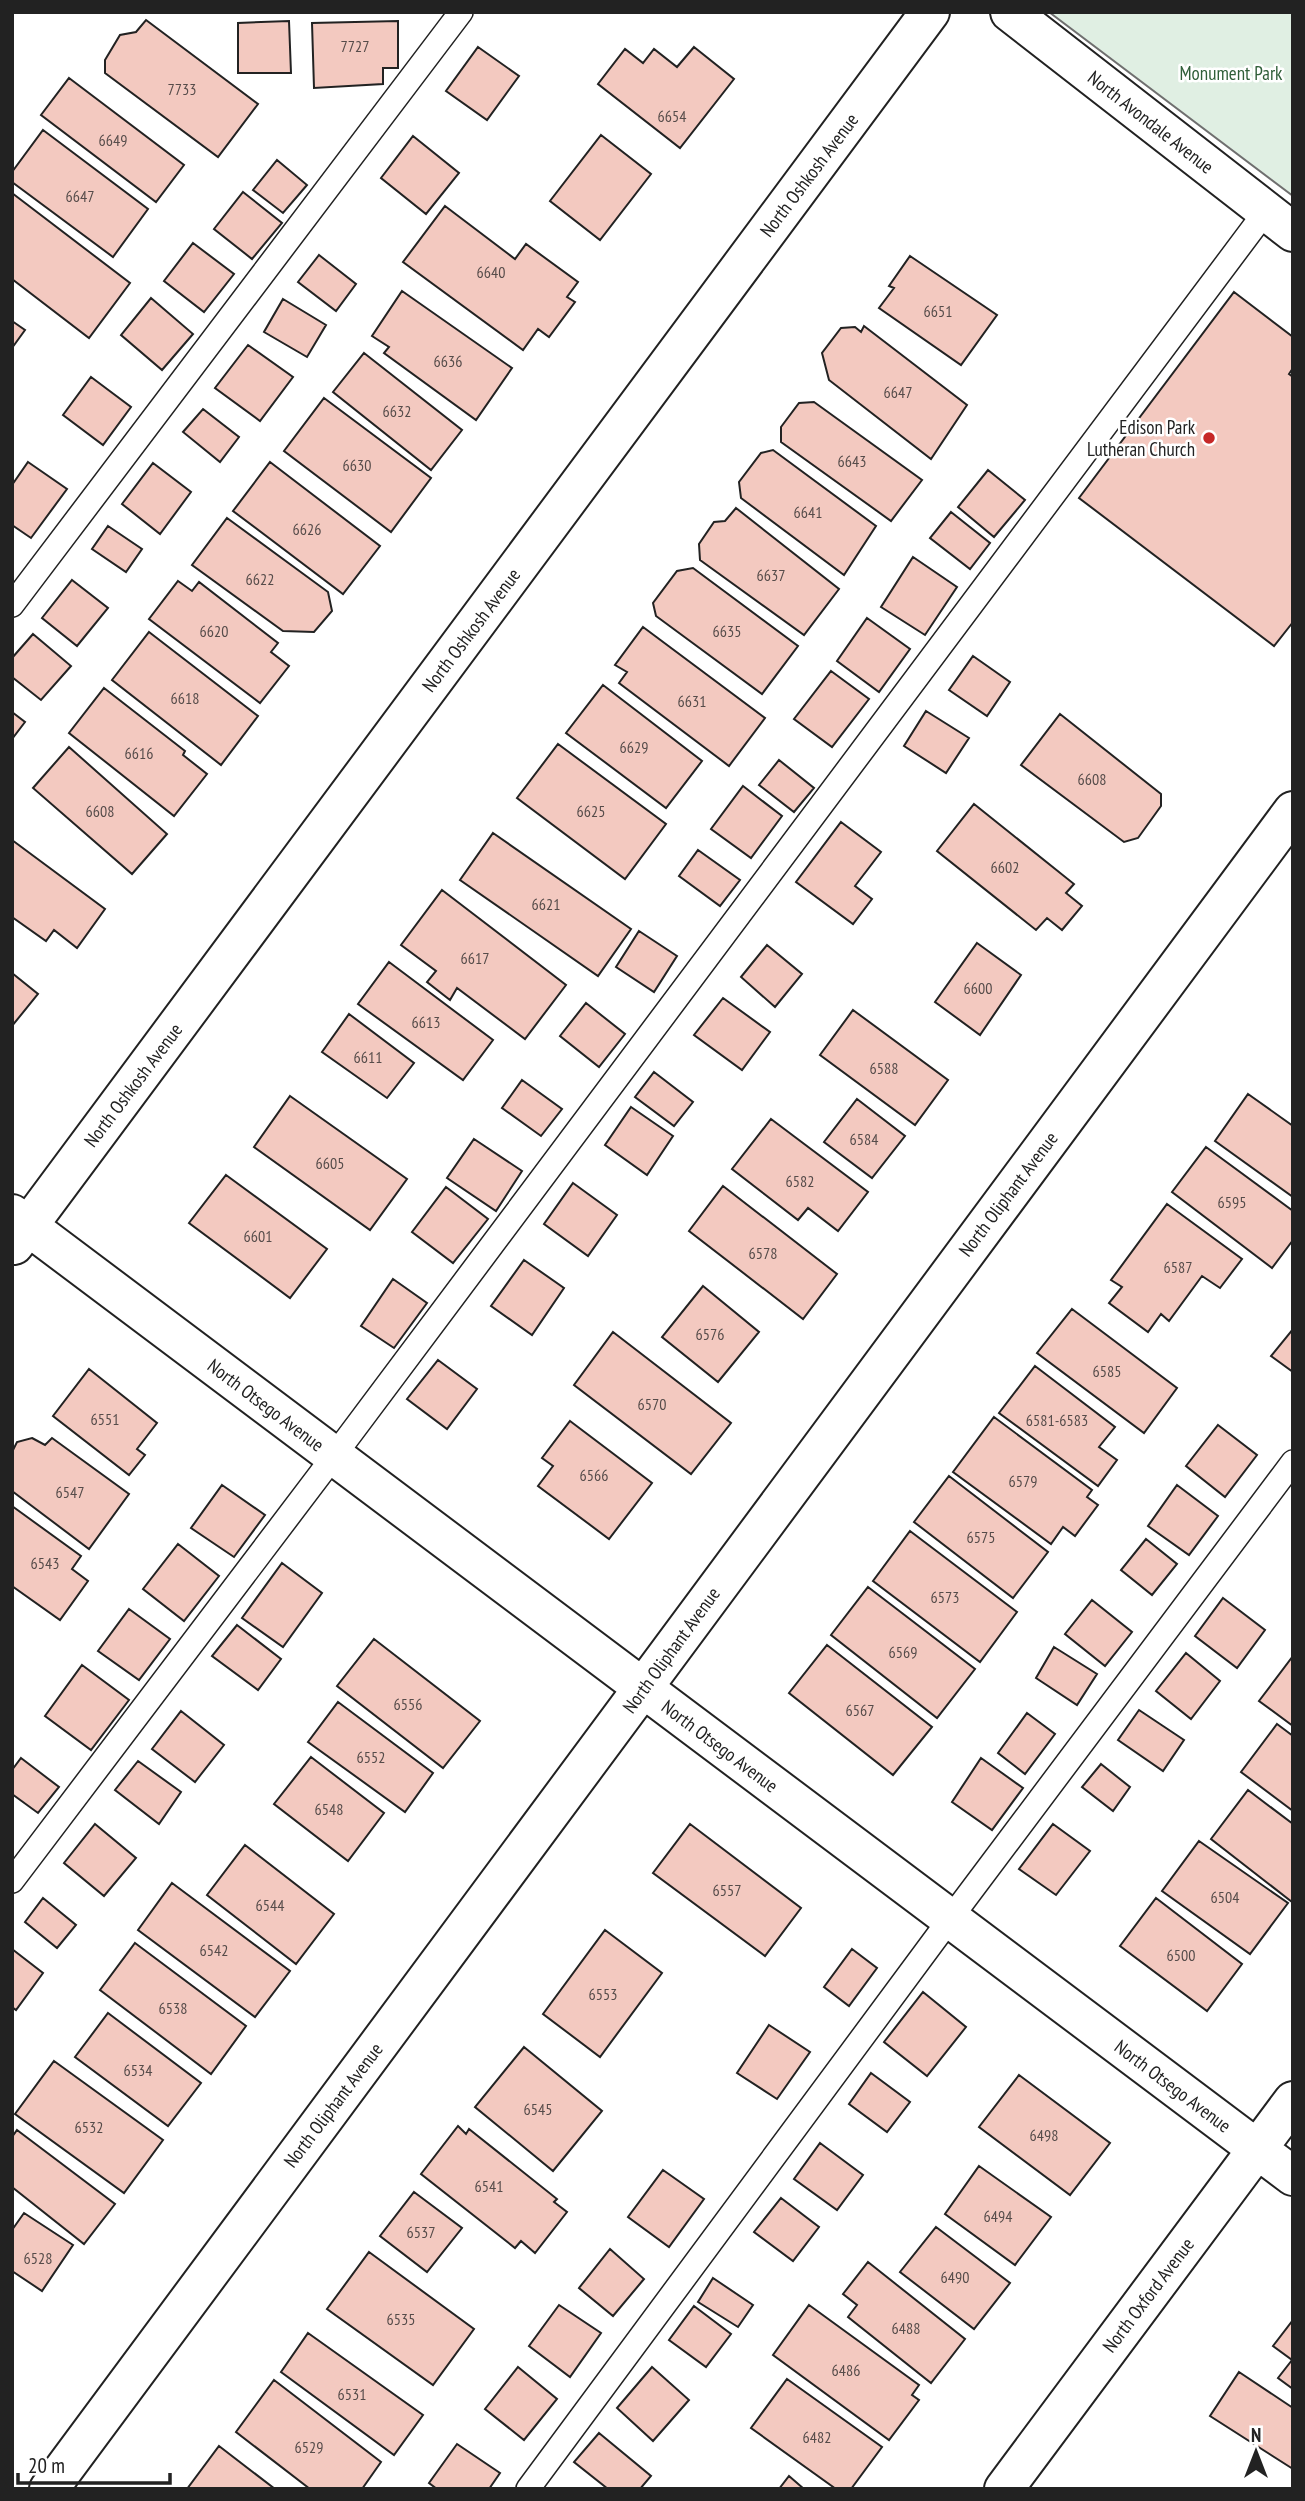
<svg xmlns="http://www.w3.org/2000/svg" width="1305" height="2501" font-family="'PT Sans Narrow',sans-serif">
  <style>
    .green { fill: #e0efe3; stroke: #6f6f6f; stroke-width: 2 }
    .building { fill: #f3c9c0; stroke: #222; stroke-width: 2 }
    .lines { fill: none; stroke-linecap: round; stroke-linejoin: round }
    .lane-casing { stroke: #222; stroke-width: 26 }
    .street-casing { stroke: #222; stroke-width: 42 }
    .lane { stroke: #fff; stroke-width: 23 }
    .street { stroke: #fff; stroke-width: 38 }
    .poi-dot { fill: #c62828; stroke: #fff; stroke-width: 2.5 }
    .labels { text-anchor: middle; stroke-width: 5; stroke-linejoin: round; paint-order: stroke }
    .number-label { font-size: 16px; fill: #564c4a }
    .park-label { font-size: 19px; fill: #2f5e38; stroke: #fff }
    .street-label { font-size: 19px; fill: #222; stroke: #fff }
    .poi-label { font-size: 19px; fill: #222; stroke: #fff; text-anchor: end }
  </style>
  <rect width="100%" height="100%" fill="#fff"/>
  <path class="green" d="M1049,12H1293V196Z"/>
  <path class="building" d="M146,20L258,104L218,157L105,73V60L120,35L136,32Z
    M289,21L291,73H238V23Z
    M398,21V68H383V84L314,88L312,23Z
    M478,47L519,76L487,120L446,91Z
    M694,47L734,79L680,148L598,84L625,49L643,63L654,49L677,67Z
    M69,78L184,165L156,202L41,115Z
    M43,130L148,209L113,257L12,182V172Z
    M601,135L651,174L600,240L550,201Z
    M413,136L459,173L426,214L381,178Z
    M277,160L307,185L283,213L253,190Z
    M243,192L282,223L252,259L214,229Z
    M12,193L130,283L89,338L12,279Z
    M445,206L515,259L526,244L578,282L567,297L575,302L549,337L538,329L523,350L403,262Z
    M193,243L234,274L204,312L164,281Z
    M319,255L356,284L336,311L298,282Z
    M910,256L997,315L961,365L879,308L894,288L889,286Z
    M402,291L512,368L476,420L384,353L389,347L372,336Z
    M1234,292L1293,337V368L1289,374L1293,377V622L1274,646L1079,498Z
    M151,298L193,334L162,370L121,335Z
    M283,299L326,325L307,357L264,332Z
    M12,321L25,330L12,348Z
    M864,326L967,405L931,459L829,380L822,353L841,328L855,327L861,332Z
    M248,345L293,377L260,421L215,388Z
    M364,353L462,430L431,470L333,392Z
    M91,377L131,407L103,445L63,415Z
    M324,398L431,478L391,532L284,451Z
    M814,402L922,480L891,521L781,442V427L799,403Z
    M203,409L239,437L220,462L183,432Z
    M773,450L876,526L844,575L741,498L739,482L761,453Z
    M28,462L67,489L31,538L12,525V485Z
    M270,462L380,546L343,594L233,511Z
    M153,463L191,492L160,534L122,504Z
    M988,470L1025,500L994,537L958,507Z
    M736,508L839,589L804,635L700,560L699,544L714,522L725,521Z
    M951,512L990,543L970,569L930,538Z
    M227,518L328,592L332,611L314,632L283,631L192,565Z
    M108,526L142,549L126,572L92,549Z
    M913,557L957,587L925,635L881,607Z
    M693,568L798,646L762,694L656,616L653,603L677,571Z
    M72,580L108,608L77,646L42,618Z
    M178,581L192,591L199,582L278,643L271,652L289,666L260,703L149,619Z
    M867,618L910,649L879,692L837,661Z
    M643,627L765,718L729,766L619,683L627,672L615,665Z
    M149,632L258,716L221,765L112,680Z
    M33,634L71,666L41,700L12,677V658Z
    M973,656L1010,682L987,716L949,690Z
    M831,671L869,699L832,747L794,719Z
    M603,685L702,761L666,808L566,733Z
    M104,688L185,751L183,755L207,774L174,816L69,733Z
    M926,711L969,738L946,773L904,746Z
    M12,712L25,722L12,739Z
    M1060,714L1161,794V806L1138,838L1124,842L1021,765Z
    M558,744L666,824L625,879L517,798Z
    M69,747L167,834L132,874L33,788Z
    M779,760L814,788L794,812L759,785Z
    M743,786L782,816L751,858L711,829Z
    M974,804L1074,884L1066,893L1082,906L1062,930L1047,918L1036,930L937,851Z
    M841,822L881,852L855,886L872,899L853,924L796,882Z
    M493,833L631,929L598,976L460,880Z
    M12,840L105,909L77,948L54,930L46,941L12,917Z
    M698,850L740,880L720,906L679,876Z
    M442,890L566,985L525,1039L457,988L450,1000L427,982L436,971L401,945Z
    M639,931L677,956L654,992L616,967Z
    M977,943L1021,975L980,1035L935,1002Z
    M767,945L802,974L775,1007L741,977Z
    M389,962L493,1040L463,1080L358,1004Z
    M12,973L38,994L12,1026Z
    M723,998L770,1032L742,1070L694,1035Z
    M586,1003L625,1034L599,1067L560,1036Z
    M853,1010L948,1080L915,1125L820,1055Z
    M349,1014L414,1063L387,1098L322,1052Z
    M654,1072L693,1102L674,1126L635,1097Z
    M522,1080L562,1109L541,1136L502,1108Z
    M1248,1094L1293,1126V1197L1215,1141Z
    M290,1096L407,1179L370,1230L254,1147Z
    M857,1099L905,1136L872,1178L824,1142Z
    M631,1107L673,1136L647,1175L605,1145Z
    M771,1119L868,1192L838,1231L808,1208L798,1220L732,1169Z
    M474,1139L522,1171L496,1211L447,1178Z
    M1206,1147L1293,1211V1240L1272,1268L1172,1192Z
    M226,1175L327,1249L290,1298L189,1223Z
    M573,1183L617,1215L588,1256L544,1224Z
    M723,1186L837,1274L803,1319L689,1231Z
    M446,1187L488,1219L453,1263L412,1232Z
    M1167,1204L1242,1259L1220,1288L1202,1276L1169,1321L1161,1314L1148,1332L1109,1303L1122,1287L1111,1280Z
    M524,1260L564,1288L532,1335L491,1306Z
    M393,1279L427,1303L394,1348L361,1326Z
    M703,1286L759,1332L718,1382L662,1337Z
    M1072,1309L1177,1388L1144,1433L1037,1353Z
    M1293,1329V1372L1271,1356Z
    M613,1332L731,1423L691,1474L574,1385Z
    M438,1360L477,1389L447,1429L407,1399Z
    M1035,1366L1115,1427L1099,1447L1117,1460L1098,1486L999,1413Z
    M89,1369L157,1423L137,1449L145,1455L129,1475L53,1416Z
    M994,1417L1092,1490L1087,1497L1098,1505L1075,1536L1063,1527L1051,1544L953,1472Z
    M570,1421L652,1483L609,1539L538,1486L553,1466L542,1458Z
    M1218,1425L1257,1455L1225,1497L1186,1466Z
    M32,1438L45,1445L52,1438L129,1494L89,1549L12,1491V1452L17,1442Z
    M949,1476L1048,1552L1013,1598L914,1522Z
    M222,1485L265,1515L234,1557L191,1528Z
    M1177,1485L1218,1516L1189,1555L1148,1526Z
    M12,1506L81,1556L72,1569L88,1581L60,1620L12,1586Z
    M910,1531L1017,1612L980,1662L873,1581Z
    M1146,1539L1177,1564L1152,1595L1121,1570Z
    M178,1544L219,1576L184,1621L143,1589Z
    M282,1563L322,1593L283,1647L242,1618Z
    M868,1587L975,1669L937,1718L831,1635Z
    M1223,1598L1265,1630L1237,1668L1195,1636Z
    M1092,1600L1132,1632L1105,1666L1065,1634Z
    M129,1609L170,1639L139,1680L98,1651Z
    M237,1625L281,1659L258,1690L212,1656Z
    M374,1639L480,1721L443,1768L337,1686Z
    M827,1645L932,1727L893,1775L789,1693Z
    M1054,1647L1097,1674L1077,1705L1036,1678Z
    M1186,1653L1220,1681L1191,1719L1156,1691Z
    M1293,1656V1726L1259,1701Z
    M82,1665L129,1700L91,1750L45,1716Z
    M338,1702L433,1773L405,1812L308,1742Z
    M1139,1710L1184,1740L1163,1771L1118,1740Z
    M181,1711L224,1745L195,1782L152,1749Z
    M1027,1713L1055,1734L1025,1774L998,1753Z
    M1277,1724L1293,1736V1811L1241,1772Z
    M311,1757L384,1813L348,1861L274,1804Z
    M21,1758L59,1787L38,1813L12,1794V1770Z
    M981,1758L1023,1788L992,1830L952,1802Z
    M138,1761L181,1792L159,1824L115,1790Z
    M1101,1764L1130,1787L1113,1811L1082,1787Z
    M1248,1790L1293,1824L1292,1902L1211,1839Z
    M95,1824L136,1858L104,1896L64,1863Z
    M690,1824L801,1908L765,1956L653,1873Z
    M1053,1824L1090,1851L1056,1895L1019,1869Z
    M1199,1841L1288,1903L1250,1954L1162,1891Z
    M245,1845L334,1914L296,1964L207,1895Z
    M172,1883L290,1971L255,2017L138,1930Z
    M43,1898L76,1925L57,1948L25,1922Z
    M1156,1898L1242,1964L1207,2011L1120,1946Z
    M605,1930L662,1973L600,2057L543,2014Z
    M135,1943L246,2026L211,2074L100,1990Z
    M12,1949L43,1973L16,2010L12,2007Z
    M852,1949L877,1968L849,2006L824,1987Z
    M923,1992L966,2027L927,2076L884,2042Z
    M108,2013L201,2083L168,2126L75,2057Z
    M769,2025L810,2052L777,2099L737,2073Z
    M524,2047L602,2111L553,2171L475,2107Z
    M54,2061L163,2140L124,2193L15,2114Z
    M871,2073L910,2102L887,2132L849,2104Z
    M1019,2075L1110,2143L1070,2195L979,2127Z
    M458,2126L466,2134L469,2129L557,2199L554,2202L567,2212L535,2253L521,2241L515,2248L421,2174Z
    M17,2130L115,2204L84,2244L12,2187V2137Z
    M820,2143L863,2175L837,2210L794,2179Z
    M979,2166L1051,2217L1015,2265L945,2214Z
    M663,2170L704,2199L669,2247L628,2217Z
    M414,2192L462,2228L427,2272L380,2236Z
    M781,2198L819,2227L793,2261L754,2232Z
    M24,2213L73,2245L42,2291L12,2271V2230Z
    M936,2227L1010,2283L974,2329L900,2272Z
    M610,2249L644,2279L613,2316L579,2288Z
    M369,2252L474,2329L433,2385L327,2309Z
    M868,2262L965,2339L931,2383L848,2317L857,2305L843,2294Z
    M713,2278L753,2305L738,2327L698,2302Z
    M559,2305L601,2333L570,2377L529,2346Z
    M809,2305L919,2385L912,2395L919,2400L889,2440L773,2355Z
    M694,2306L731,2334L706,2367L669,2340Z
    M1293,2320V2389L1278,2378L1292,2360L1273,2346Z
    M308,2333L423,2415L394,2455L281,2372Z
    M518,2367L557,2399L524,2440L485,2409Z
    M652,2367L689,2400L653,2441L617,2408Z
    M1239,2372L1293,2408V2469L1210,2416Z
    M787,2379L882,2447L851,2489H836L751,2428Z
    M274,2380L381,2462L362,2489H310L236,2432Z
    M599,2433L651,2476L640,2489H608L574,2462Z
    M457,2444L500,2473L489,2489H437L429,2483Z
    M219,2446L275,2489H187Z
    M789,2476L804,2489H779Z"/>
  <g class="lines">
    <defs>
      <path id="lane" d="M12,605L461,12
        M12,1881L334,1456L1266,211
        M528,2489L950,1919L1293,1462"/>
      <path id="street" d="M1010,12L1293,232
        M12,1214L1293,2176
        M14,1245L930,12
        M49,2489L1293,811
        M1004,2489L1293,2101"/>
    </defs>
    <use href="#lane" class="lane-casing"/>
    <use href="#street" class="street-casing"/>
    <use href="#lane" class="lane"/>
    <use href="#street" class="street"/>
  </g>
  <circle class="poi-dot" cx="1209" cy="438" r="7"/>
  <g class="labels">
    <g class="number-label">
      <text x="355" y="52">7727</text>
      <text x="182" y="95">7733</text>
      <text x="672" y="122">6654</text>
      <text x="113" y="146">6649</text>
      <text x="80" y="202">6647</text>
      <text x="491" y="278">6640</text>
      <text x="938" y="317">6651</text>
      <text x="448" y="367">6636</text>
      <text x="898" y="398">6647</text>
      <text x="397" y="417">6632</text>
      <text x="852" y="467">6643</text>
      <text x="357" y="471">6630</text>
      <text x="808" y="518">6641</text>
      <text x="307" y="535">6626</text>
      <text x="771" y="581">6637</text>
      <text x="260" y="585">6622</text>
      <text x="214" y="637">6620</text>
      <text x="727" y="637">6635</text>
      <text x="185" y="704">6618</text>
      <text x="692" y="707">6631</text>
      <text x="634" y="753">6629</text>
      <text x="139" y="759">6616</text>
      <text x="1092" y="785">6608</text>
      <text x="100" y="817">6608</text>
      <text x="591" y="817">6625</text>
      <text x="1005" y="873">6602</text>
      <text x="546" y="910">6621</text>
      <text x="475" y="964">6617</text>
      <text x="978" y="994">6600</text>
      <text x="426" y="1028">6613</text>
      <text x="368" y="1063">6611</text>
      <text x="884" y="1074">6588</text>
      <text x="864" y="1145">6584</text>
      <text x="330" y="1169">6605</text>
      <text x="800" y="1187">6582</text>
      <text x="1232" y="1208">6595</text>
      <text x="258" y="1242">6601</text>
      <text x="763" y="1259">6578</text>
      <text x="1178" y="1273">6587</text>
      <text x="710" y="1340">6576</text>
      <text x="1107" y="1377">6585</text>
      <text x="652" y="1410">6570</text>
      <text x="105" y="1425">6551</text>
      <text x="1057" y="1426">6581-6583</text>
      <text x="594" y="1481">6566</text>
      <text x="1023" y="1487">6579</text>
      <text x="70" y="1498">6547</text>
      <text x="981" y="1543">6575</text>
      <text x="45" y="1569">6543</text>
      <text x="945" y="1603">6573</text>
      <text x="903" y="1658">6569</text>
      <text x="408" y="1710">6556</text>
      <text x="860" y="1716">6567</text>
      <text x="371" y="1763">6552</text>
      <text x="329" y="1815">6548</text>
      <text x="727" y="1896">6557</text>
      <text x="1225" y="1903">6504</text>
      <text x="270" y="1911">6544</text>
      <text x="214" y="1956">6542</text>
      <text x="1181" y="1961">6500</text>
      <text x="603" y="2000">6553</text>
      <text x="173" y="2014">6538</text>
      <text x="138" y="2076">6534</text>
      <text x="538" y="2115">6545</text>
      <text x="89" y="2133">6532</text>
      <text x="1044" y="2141">6498</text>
      <text x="489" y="2192">6541</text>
      <text x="998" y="2222">6494</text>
      <text x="421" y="2238">6537</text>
      <text x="38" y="2264">6528</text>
      <text x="955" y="2283">6490</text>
      <text x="401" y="2325">6535</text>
      <text x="906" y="2334">6488</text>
      <text x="846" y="2376">6486</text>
      <text x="352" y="2400">6531</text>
      <text x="817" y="2443">6482</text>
      <text x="309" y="2453">6529</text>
    </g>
    <g class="park-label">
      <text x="1231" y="80">Monument Park</text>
    </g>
    <g class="street-label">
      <text transform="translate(1151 122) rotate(38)" y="7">North Avondale Avenue</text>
      <text transform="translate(809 175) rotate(-53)" y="7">North Oshkosh Avenue</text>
      <text transform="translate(471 630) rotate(-53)" y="7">North Oshkosh Avenue</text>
      <text transform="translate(133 1085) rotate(-53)" y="7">North Oshkosh Avenue</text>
      <text transform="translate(1008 1194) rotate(-53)" y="7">North Oliphant Avenue</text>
      <text transform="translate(266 1405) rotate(37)" y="7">North Otsego Avenue</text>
      <text transform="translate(671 1650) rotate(-54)" y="7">North Oliphant Avenue</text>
      <text transform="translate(720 1746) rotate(37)" y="7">North Otsego Avenue</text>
      <text transform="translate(1173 2086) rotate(37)" y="7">North Otsego Avenue</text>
      <text transform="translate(333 2105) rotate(-53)" y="7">North Oliphant Avenue</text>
      <text transform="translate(1148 2295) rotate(-53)" y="7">North Oxford Avenue</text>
    </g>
    <g class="poi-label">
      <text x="1195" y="434">Edison Park<tspan x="1195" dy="22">Lutheran Church</tspan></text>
    </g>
  </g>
  <rect width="1305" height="2501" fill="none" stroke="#222222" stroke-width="28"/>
  <g transform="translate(1256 2452)" stroke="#ffffff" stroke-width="5" paint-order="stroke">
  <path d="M0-5L12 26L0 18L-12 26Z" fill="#222222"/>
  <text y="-10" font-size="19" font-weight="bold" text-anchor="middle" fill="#222222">N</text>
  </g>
  <path d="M18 2473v10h152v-10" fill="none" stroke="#222222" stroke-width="3.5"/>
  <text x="28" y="2473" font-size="21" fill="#222222" stroke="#ffffff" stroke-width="5" paint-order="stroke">20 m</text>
</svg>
